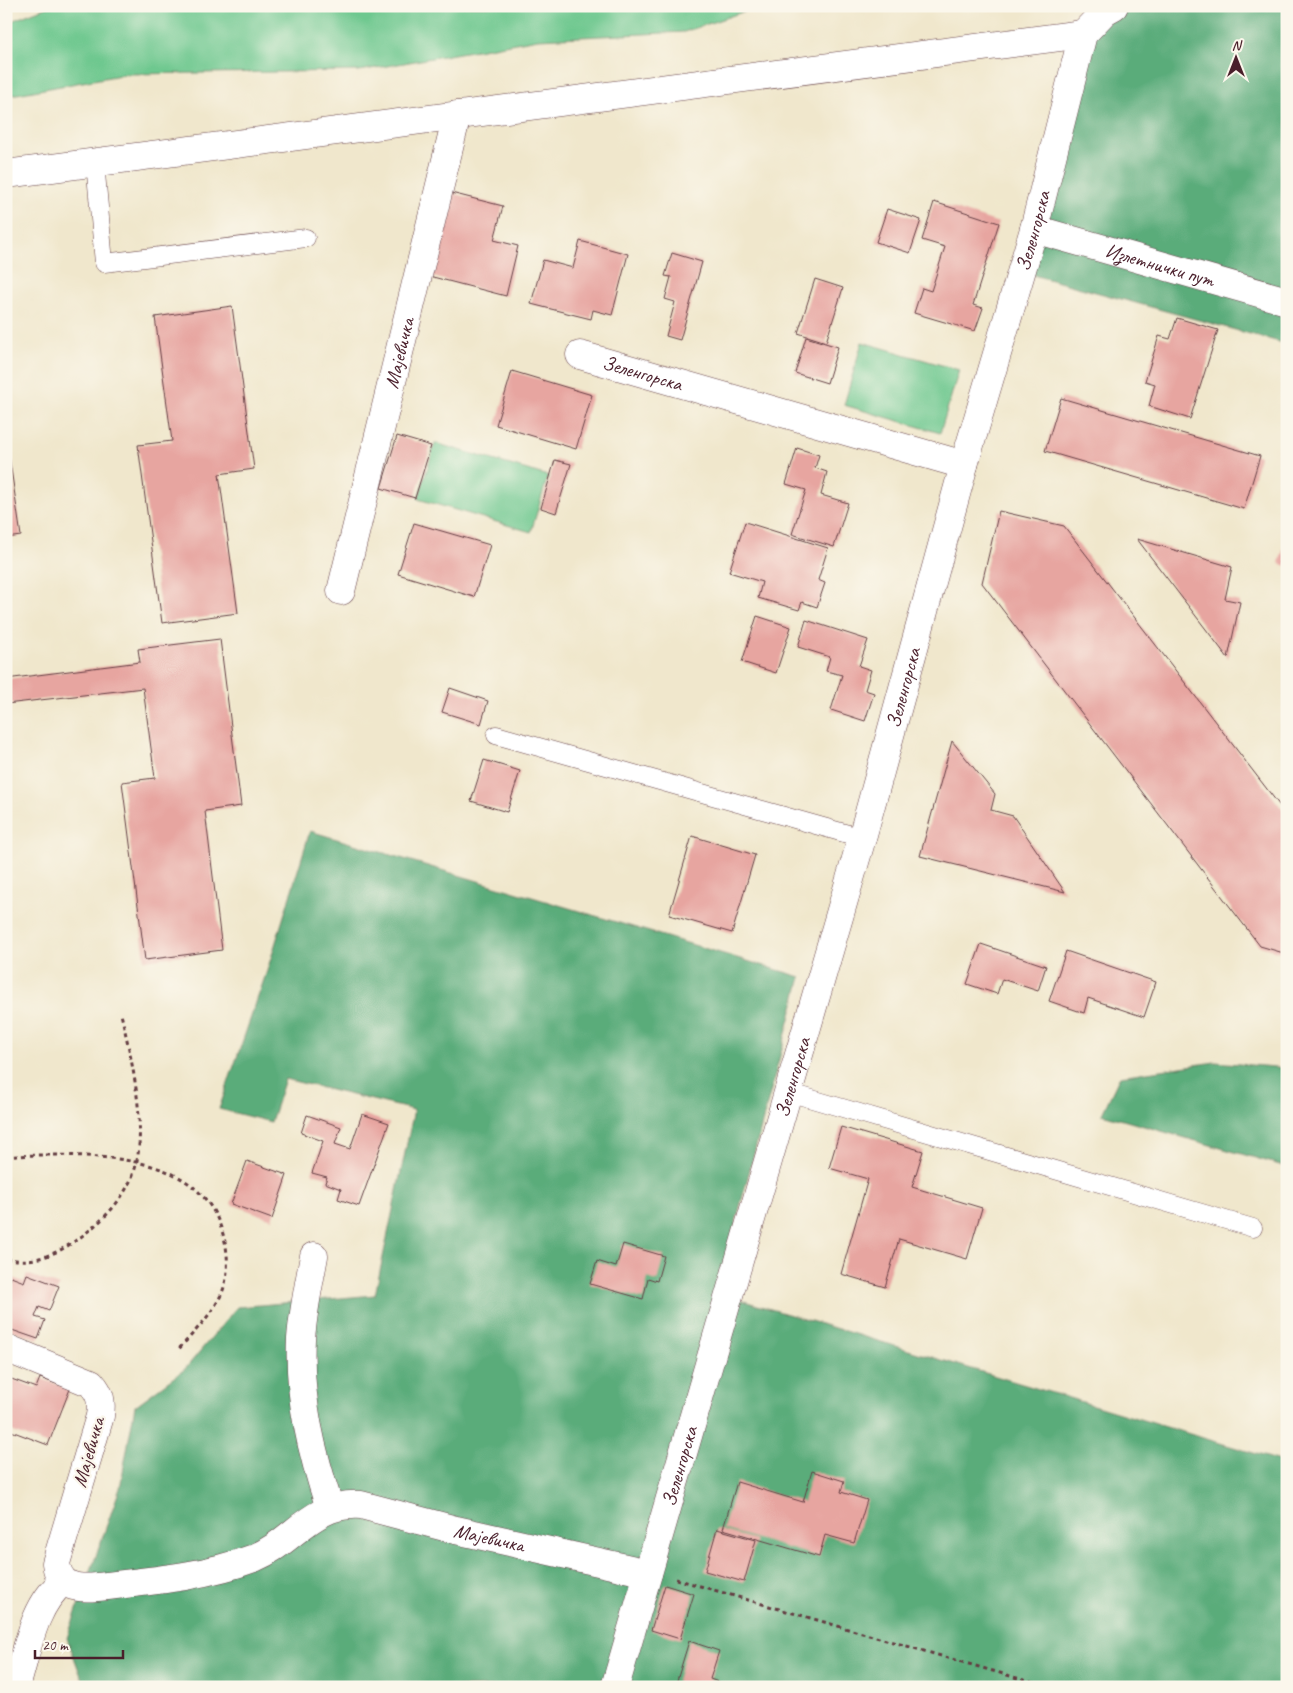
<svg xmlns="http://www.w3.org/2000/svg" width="1293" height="1693" font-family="Caveat,sans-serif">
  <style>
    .green { fill: #6ec88f; stroke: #5c745d }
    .forest { fill: #5aac7a; stroke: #526652 }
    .building { fill: #e7a5a0 }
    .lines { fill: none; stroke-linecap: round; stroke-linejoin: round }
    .lane-casing { stroke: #633d43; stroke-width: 19 }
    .street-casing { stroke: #633d43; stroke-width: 29 }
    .path { stroke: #633d43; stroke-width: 3; stroke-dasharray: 4 4; stroke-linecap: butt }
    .lane { stroke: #fff; stroke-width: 18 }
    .street { stroke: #fff; stroke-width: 28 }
    .labels { text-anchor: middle; stroke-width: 4.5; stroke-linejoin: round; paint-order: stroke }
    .street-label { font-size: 20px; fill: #4a1f2b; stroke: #fbf7ec }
  </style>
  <rect width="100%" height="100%" fill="#fbf7ec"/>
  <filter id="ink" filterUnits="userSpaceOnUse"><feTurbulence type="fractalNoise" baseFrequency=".02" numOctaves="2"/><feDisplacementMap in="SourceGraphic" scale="10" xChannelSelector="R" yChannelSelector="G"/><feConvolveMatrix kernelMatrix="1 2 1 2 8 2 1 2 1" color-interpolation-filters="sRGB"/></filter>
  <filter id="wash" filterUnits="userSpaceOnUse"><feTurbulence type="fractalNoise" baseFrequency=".0096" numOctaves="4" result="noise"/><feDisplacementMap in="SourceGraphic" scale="20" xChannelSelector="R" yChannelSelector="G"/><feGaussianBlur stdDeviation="1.12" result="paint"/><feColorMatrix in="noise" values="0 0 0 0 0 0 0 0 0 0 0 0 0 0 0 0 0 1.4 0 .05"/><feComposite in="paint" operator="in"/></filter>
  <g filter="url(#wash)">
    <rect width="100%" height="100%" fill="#f0e7cc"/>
    <path class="green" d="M50,6H760L684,32L538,39L359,71L126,74L6,96V23Z
      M862,342L959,370L940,433L844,405Z
      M435,443L548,476L531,532L418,499Z"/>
    <path class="forest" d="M1114,6H1287V344L1022,272L1083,34Z
      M310,831L801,977L717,1293L1287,1463V1687H85L67,1638L120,1488L135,1406L185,1369L237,1307L375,1295L414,1110L285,1079L271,1122L219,1109L267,971Z
      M1215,1062L1287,1068V1167L1102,1114L1120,1076Z"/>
    <g id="blocks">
      <path class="building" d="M451,193L503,206L494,240L518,246L506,296L429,276Z
        M934,202L999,223L973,305L983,308L975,331L914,313L922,288L931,291L945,247L922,240Z
        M887,209L921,220L910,253L876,242Z
        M580,241L628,254L612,315L593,310L591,319L531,304L543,260L573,268Z
        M672,253L702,262L680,340L666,336L675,302L665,299L671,277L665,276Z
        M815,279L843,288L826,342L798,333Z
        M232,306L254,469L219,474L238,613L162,623L138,445L172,441L155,317Z
        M1177,318L1218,330L1190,419L1149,406L1155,384L1145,381L1159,336L1170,339Z
        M806,337L838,347L827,383L795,373Z
        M512,371L592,395L576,449L496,425Z
        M1061,398L1260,456L1244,509L1045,451Z
        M6,435L21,536L6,538Z
        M397,436L431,446L415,498L381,488Z
        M797,448L819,455L815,468L827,472L821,495L848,503L834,547L792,534L806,490L786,484Z
        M555,460L571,464L556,513L541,508Z
        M999,511L1064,526L1287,815V954L1260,946L982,583Z
        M745,522L828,548L818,580L825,583L817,607L802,602L799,610L758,598L762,582L729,572Z
        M414,523L490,545L474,597L398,574Z
        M1137,539L1232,567L1225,599L1240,602L1228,658Z
        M1286,541H1287V566L1279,563Z
        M757,616L791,627L776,673L742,662Z
        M806,620L868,640L859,666L871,670L865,690L874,693L865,721L831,710L842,675L826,671L830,657L798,647Z
        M220,639L241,806L205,811L222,950L145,960L122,782L155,778L143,688L6,704V679L140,662L138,649Z
        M450,688L488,701L481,724L442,712Z
        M952,741L995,794L991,810L1013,816L1065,892L920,856Z
        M484,760L520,771L507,812L471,801Z
        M692,836L755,855L732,933L669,915Z
        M981,944L1046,966L1038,991L1002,979L997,994L967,984Z
        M1066,951L1156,982L1144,1017L1088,998L1084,1013L1049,1001Z
        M362,1114L389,1123L359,1206L338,1199L341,1189L325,1183L327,1177L312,1173L323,1141L301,1133L307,1115L341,1127L335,1144L350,1149Z
        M841,1127L923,1151L912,1187L982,1208L967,1259L899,1239L885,1287L841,1274L868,1179L829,1168Z
        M247,1161L287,1175L272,1219L231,1204Z
        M623,1244L664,1256L657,1281L648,1278L643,1299L590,1284L597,1261L616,1267Z
        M27,1274L59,1286L49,1311L39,1307L35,1317L45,1320L38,1339L6,1328V1289L11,1277L24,1282Z
        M6,1377L36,1388L40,1378L70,1389L48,1445L6,1429Z
        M812,1471L844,1481L841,1492L867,1500L854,1543L825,1535L819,1557L723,1529L737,1482L803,1502Z
        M717,1529L756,1540L744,1582L705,1571Z
        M665,1585L694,1594L680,1639L651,1630Z
        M689,1641L719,1651L710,1679L732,1687H675Z"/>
    </g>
  </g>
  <g filter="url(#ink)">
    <use href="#blocks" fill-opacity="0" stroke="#633d43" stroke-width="1"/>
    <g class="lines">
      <defs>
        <path id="lane" d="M95,162L104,263L306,238
          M496,735L862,838
          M788,1092L1253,1228"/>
        <g id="street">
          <path d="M6,174L1083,34"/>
          <path id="s1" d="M1034,229L1287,301"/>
          <path id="s2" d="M580,355L964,465"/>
          <path id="s3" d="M341,591L457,115"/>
          <path d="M314,1256C309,1284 303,1311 301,1339C298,1397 312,1454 330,1508"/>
          <path id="s4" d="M6,1348L91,1383C101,1394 102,1402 100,1416L56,1563C59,1587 76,1589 97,1587C150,1581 203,1577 254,1558C294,1542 311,1502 361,1505L456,1530L648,1573"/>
          <path d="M16,1687C27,1652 33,1605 63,1582"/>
          <path id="s5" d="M615,1687L862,838L964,465L1034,229L1083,34L1105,11L1114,6"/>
        </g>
      </defs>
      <use href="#lane" class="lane-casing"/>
      <use href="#street" class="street-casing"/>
      <path class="path" d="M6,1157C32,1154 60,1155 86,1156C145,1160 207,1170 224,1238C229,1255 229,1280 220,1297C210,1317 192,1334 178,1350
        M6,1258C30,1265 55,1255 75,1241C98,1225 121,1204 132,1177C150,1136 131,1056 121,1014
        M676,1579L1048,1687"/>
      <use href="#lane" class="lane"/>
      <use href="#street" class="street"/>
    </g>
  </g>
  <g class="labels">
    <g class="street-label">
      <text dy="7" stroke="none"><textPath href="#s5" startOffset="1515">Зеленгорска</textPath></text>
      <text dy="7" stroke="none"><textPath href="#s1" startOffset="131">Излетнички пут</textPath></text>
      <text dy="7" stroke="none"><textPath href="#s3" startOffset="245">Мајевичка</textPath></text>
      <text dy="7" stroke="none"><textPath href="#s2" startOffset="65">Зеленгорска</textPath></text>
      <text dy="7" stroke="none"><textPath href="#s5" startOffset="1040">Зеленгорска</textPath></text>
      <text dy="7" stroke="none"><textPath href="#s5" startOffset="635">Зеленгорска</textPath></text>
      <text transform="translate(88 1452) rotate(-74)" y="7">Мајевичка</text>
      <text dy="7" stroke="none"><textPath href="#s5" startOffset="230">Зеленгорска</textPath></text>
      <text dy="7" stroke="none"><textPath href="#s4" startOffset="750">Мајевичка</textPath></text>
    </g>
  </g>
  <rect width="1293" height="1693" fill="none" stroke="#fbf7ec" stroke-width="25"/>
  <g transform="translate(1236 58)" stroke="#fbf7ec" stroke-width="4" paint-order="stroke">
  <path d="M0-4L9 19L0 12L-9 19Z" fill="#4a1f2b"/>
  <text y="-8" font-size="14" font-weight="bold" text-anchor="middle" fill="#4a1f2b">N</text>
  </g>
  <path d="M35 1650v8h88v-8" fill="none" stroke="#4a1f2b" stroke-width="2.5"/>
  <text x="42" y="1650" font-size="15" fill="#4a1f2b" stroke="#fbf7ec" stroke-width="4" paint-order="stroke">20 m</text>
</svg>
